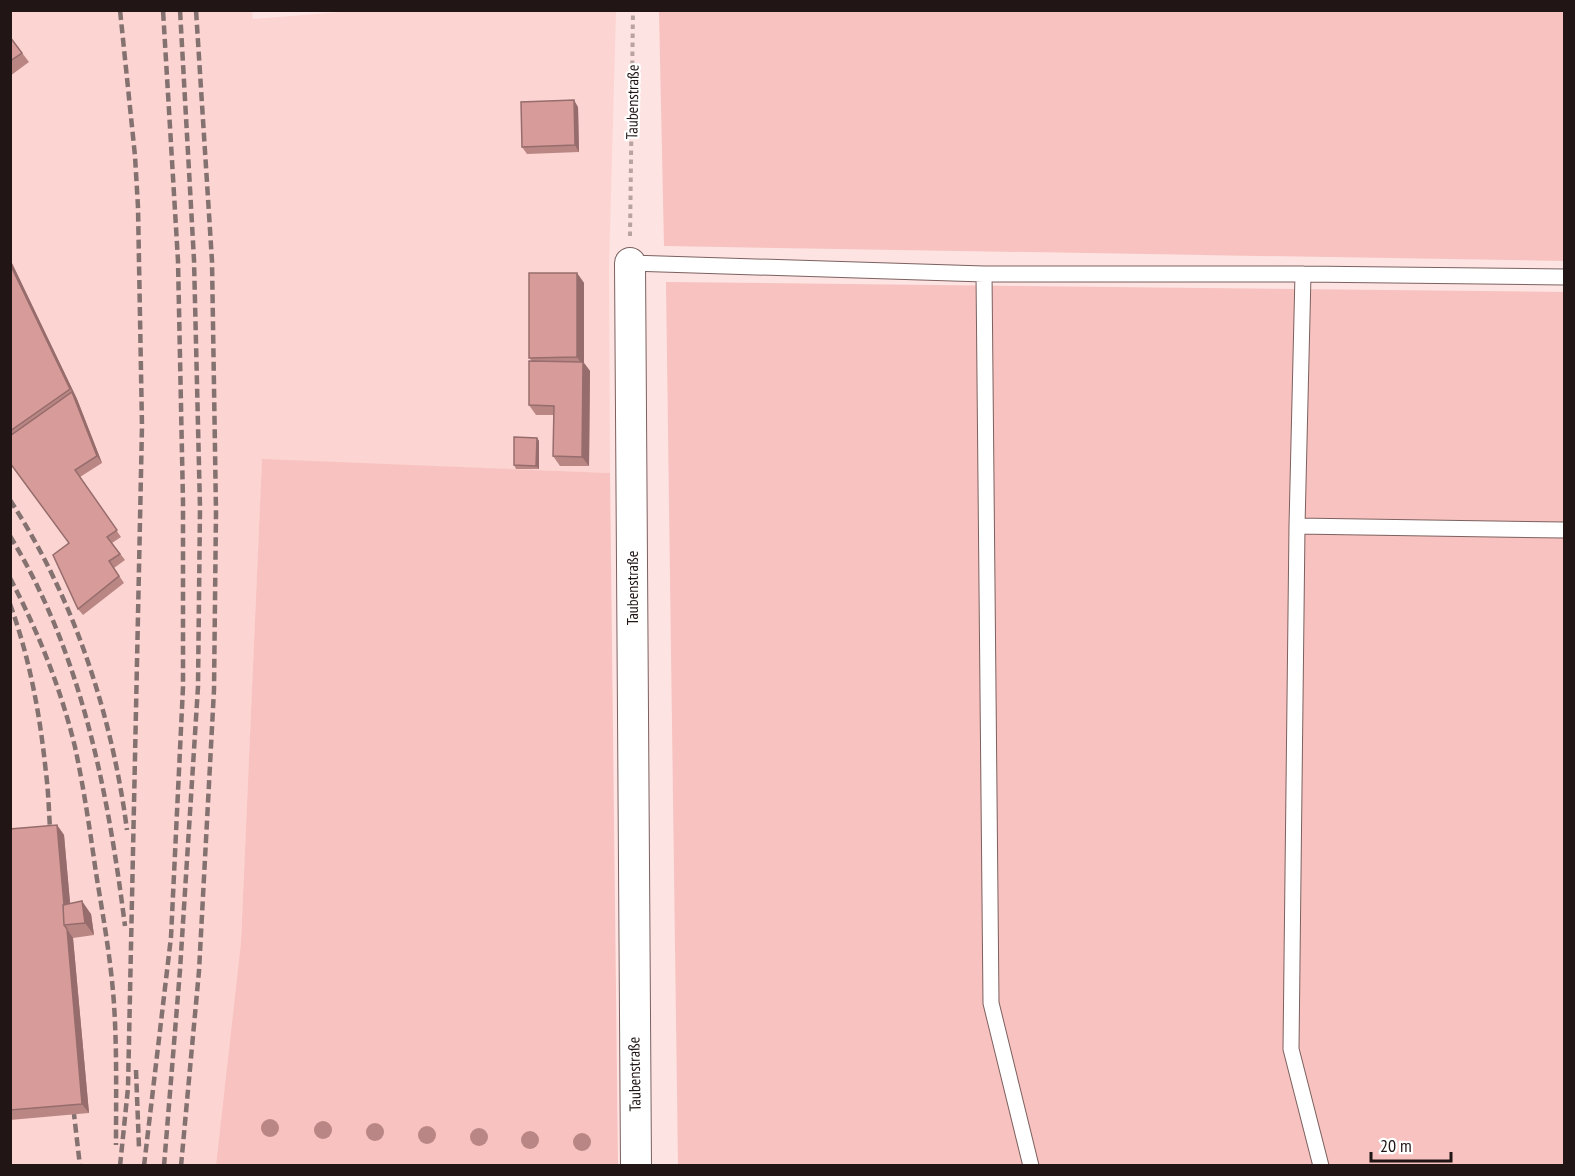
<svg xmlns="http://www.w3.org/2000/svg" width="1575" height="1176" font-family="'PT Sans Narrow',sans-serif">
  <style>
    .built { fill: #fcd4d2 }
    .green { fill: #f7c2bf }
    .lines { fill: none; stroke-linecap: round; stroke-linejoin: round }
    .lane-casing { stroke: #7c615f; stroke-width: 17 }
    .street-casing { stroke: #7c615f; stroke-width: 32 }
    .path { stroke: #b8a3a2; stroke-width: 4; stroke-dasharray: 4.5 4.5; stroke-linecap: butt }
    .lane { stroke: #fff; stroke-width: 15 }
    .street { stroke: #fff; stroke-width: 30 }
    .rail { stroke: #847271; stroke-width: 4.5; stroke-dasharray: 9 4.5; stroke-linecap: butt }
    .tree { fill: #b98685 }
    .wall { fill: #b98684 }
    .shaded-wall { fill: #966d6c }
    .building { fill: #d79c9a; stroke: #966d6c; stroke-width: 1.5 }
    .labels { text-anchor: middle; stroke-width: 4.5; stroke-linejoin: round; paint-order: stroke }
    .street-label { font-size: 16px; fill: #211615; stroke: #fff }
  </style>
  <rect width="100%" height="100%" fill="#fde3e2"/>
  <path class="built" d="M252,10L253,19L366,10L616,11L609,267L610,473L262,460L241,942L216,1165H11L10,11Z"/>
  <path class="green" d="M659,11H1564V261L664,246Z
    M666,282L1564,292V1165H678Z
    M262,459L610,473L618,1165H216L241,942Z"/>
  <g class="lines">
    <defs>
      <path id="lane" d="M630,263L984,274H1303L1564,277
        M984,274L991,1003L1031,1166
        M1303,274L1297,526L1291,1049L1321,1166
        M1297,526L1564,530"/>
      <path id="street" d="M630,263L636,1166"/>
    </defs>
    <use href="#lane" class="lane-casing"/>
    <use href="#street" class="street-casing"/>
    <path class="path" d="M630,236L633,10"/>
    <use href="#lane" class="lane"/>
    <use href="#street" class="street"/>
    <path class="rail" d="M10,500C74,598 112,715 127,830
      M10,536C82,654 108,792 125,926
      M10,578C38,631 61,689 75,747C84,789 90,831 96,873C103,916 111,960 114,1004C117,1050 116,1098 116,1145
      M10,604C30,659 40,715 46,773C49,796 49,820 51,843
      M136,1070L139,1148
      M72,1097L80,1166
      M120,1166L128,1088L142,426L138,207L135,156L120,10
      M144,1166L171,937L183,687V502L178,261L163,10
      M164,1166L180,970L198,687L200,508L194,260L180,10
      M181,1166L199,971L214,690L216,512L212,261L196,10"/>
  </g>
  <g class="tree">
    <circle cx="270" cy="1128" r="9"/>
    <circle cx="323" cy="1130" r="9"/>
    <circle cx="375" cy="1132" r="9"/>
    <circle cx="427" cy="1135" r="9"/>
    <circle cx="479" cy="1137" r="9"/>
    <circle cx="530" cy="1140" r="9"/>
    <circle cx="582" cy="1142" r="9"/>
  </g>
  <path class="wall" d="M10,37L29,62L10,76Z
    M578,107L579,152L527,154L522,147Z
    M10,259L77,399L102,463L80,477L121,537L112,543L125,560L114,568L124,583L83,615L78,609L69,543L10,432Z
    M577,273L584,283V363L590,371L589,466H560L553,456L554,415H536L529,405L532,361L529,358Z
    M537,438L539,441V469H516L514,465Z
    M57,825L64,835L70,904L91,914L94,935L73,938L89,1113L10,1120V829Z"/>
  <path class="shaded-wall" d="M574,100L578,107L579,152L575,145Z
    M10,259L77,399L102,463L97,456L72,392L10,264Z
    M577,273L584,283V363L590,371L589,466L582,457L583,366L577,357Z
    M537,438L539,441V469L536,466Z
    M57,825L64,835L72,924L66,925Z
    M82,901L91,914L94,935L85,923Z
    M67,929L73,938L89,1113L82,1104Z"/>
  <path class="building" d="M10,37L22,53L10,61Z
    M574,100L575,145L522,147L521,102Z
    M10,264L70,389L10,431Z
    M529,273H577V357L529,358Z
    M529,361L583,362L582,457L553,456L554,406L529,405Z
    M72,392L97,456L75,470L117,530L107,537L120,554L109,561L119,576L78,609L53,555L69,543L10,463V436Z
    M514,437L537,438L536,466L514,465Z
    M57,825L64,905H63L64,925L67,929L82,1104L10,1110V829Z
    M82,901L85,923L64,925L63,905Z"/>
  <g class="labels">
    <g class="street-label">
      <text transform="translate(632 102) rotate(-89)" y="6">Taubenstraße</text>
      <text transform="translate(632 588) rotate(-90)" y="6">Taubenstraße</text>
      <text transform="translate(634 1074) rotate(-91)" y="6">Taubenstraße</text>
    </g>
  </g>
  <rect width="1575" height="1176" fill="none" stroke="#211615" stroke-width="24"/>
  <path d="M1371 1152v9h80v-9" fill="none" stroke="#211615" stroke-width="3"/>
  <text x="1380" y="1152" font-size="18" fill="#211615" stroke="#ffffff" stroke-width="4.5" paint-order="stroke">20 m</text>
</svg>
